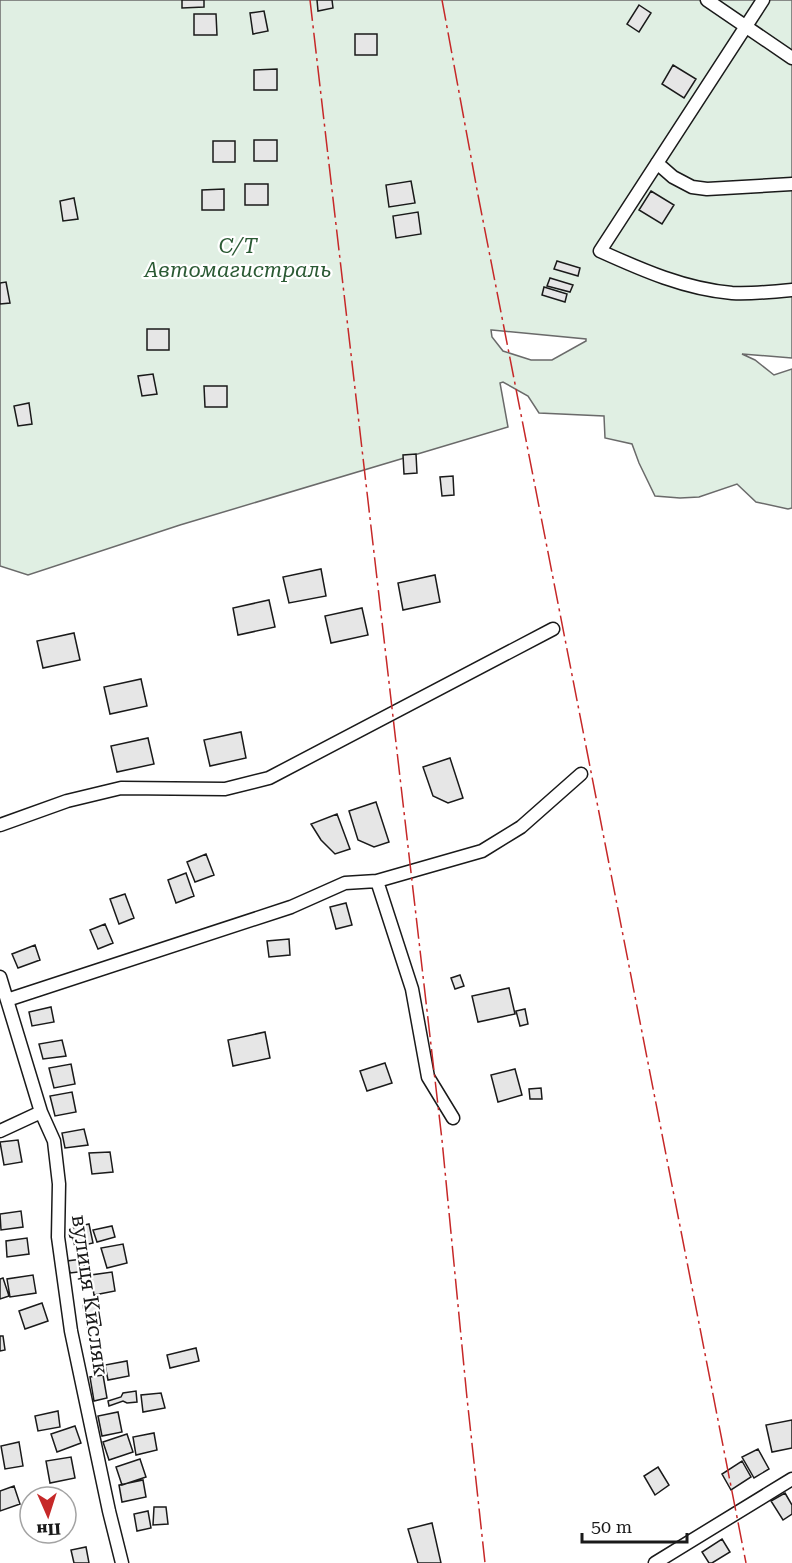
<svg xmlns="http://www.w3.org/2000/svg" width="792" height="1563" font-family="'Roboto Serif',serif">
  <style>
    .green { fill: #e0efe3; stroke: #6a6a6a; stroke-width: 1.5; fill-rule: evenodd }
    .building { fill: #e6e6e6; stroke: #1a1a1a; stroke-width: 1.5 }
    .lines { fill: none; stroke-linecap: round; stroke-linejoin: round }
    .street-casing { stroke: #1a1a1a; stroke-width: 15 }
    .street { stroke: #fff; stroke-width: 12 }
    .power { stroke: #c62828; stroke-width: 1.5; stroke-dasharray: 21 4.5 3 4.5; stroke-linecap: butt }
    .labels { text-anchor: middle; stroke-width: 4.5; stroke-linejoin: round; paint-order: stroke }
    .park-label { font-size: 21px; font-style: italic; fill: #2b5a34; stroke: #fff }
    .street-label { font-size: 21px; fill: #1a1a1a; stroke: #fff }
  </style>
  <rect width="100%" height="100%" fill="#fff"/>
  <path class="green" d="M0,0H792V358L742,354L755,360L774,375L792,369V508L788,509L756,502L737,484L699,497L680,498L655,496L639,463L632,444L605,438L604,416L539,413L528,396L503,382L500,383L508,427L180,525L28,575L0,566ZM491,330H492L586,339V341L552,360H531L503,351L492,337Z"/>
  <path class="building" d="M182,0H204V7L182,8Z
    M317,0H332L333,8L318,11Z
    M639,5L651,13L639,32L627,24Z
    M264,11L268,31L253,34L250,13Z
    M194,14H216L217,35H194Z
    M355,34H377V55H355Z
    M673,65L696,79L684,98L662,84Z
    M277,69V90H254V70Z
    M254,140H277V161H254Z
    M213,141H235V162H213Z
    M411,181L415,203L389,207L386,185Z
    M245,184H268V205H245Z
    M224,189V210H202V190Z
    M651,191L674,205L662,224L639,210Z
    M74,198L78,219L63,221L60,201Z
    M418,212L421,234L396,238L393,216Z
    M557,261L580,268L578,276L554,269Z
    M550,278L573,285L570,292L547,286Z
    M6,282L10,303L0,304V283Z
    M544,287L567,294L565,302L542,295Z
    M147,329H169V350H147Z
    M153,374L157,394L142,396L138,376Z
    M204,386H227V407H205Z
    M29,403L32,424L18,426L14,406Z
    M416,454L417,473L404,474L403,455Z
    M453,476L454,495L442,496L440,477Z
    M321,569L326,596L289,603L283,577Z
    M435,575L440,602L403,610L398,583Z
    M269,600L275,627L238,635L233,608Z
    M362,608L368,635L331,643L325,616Z
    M74,633L80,660L43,668L37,641Z
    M141,679L147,706L110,714L104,687Z
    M241,732L246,758L210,766L204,740Z
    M148,738L154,764L117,772L111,746Z
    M450,758L463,798L448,803L433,796L423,767Z
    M376,802L389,842L374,847L358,840L349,811Z
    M337,814L350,849L335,854L321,840L311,824Z
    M206,854L214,875L195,882L187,862Z
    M186,873L194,896L176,903L168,880Z
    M125,894L134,918L119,924L110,899Z
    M346,903L352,925L336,929L330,907Z
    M105,924L113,943L98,949L90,930Z
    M289,939L290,955L269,957L267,941Z
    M35,945L40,960L18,968L12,954Z
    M460,975L464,986L455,989L451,978Z
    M509,988L515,1014L478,1022L472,996Z
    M51,1007L54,1022L32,1026L29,1012Z
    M525,1009L528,1024L520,1026L516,1011Z
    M265,1032L270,1058L233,1066L228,1040Z
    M62,1040L66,1056L43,1059L39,1044Z
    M385,1063L392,1083L367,1091L360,1071Z
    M71,1064L75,1084L54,1088L49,1068Z
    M515,1069L522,1095L498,1102L491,1075Z
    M541,1088L542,1099H530L529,1089Z
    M72,1092L76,1112L55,1116L50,1096Z
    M84,1129L88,1145L65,1148L62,1133Z
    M18,1140L22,1162L4,1165L0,1142Z
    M110,1152L113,1172L92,1174L89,1153Z
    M21,1211L23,1227L1,1230L0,1214Z
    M89,1224L93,1243L75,1247L73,1238L70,1237L68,1229Z
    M112,1226L115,1237L97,1242L93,1230Z
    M27,1238L29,1254L7,1257L6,1241Z
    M123,1244L127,1263L107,1268L101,1248Z
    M82,1259L86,1271L70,1273L67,1261Z
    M112,1272L115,1291L94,1295L91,1275Z
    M33,1275L36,1293L10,1297L7,1279Z
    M3,1278L9,1296L0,1299V1279Z
    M97,1302L101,1325L87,1327L83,1305Z
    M42,1303L48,1321L25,1329L19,1311Z
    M0,1336H3L5,1350L0,1351Z
    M196,1348L199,1361L170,1368L167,1355Z
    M127,1361L129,1376L108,1380L105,1365Z
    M103,1375L107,1398L94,1401L90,1377Z
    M136,1391L137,1402L127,1403L123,1401L109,1406L108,1401L121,1397L123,1393Z
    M161,1393L165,1408L143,1412L141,1395Z
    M58,1411L60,1427L38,1431L35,1416Z
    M118,1412L122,1432L102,1436L98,1416Z
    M792,1420V1448L772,1452L766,1425Z
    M75,1426L81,1443L57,1452L51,1434Z
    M154,1433L157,1450L136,1455L133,1437Z
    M127,1434L133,1452L109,1460L103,1442Z
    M19,1442L23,1466L5,1469L1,1446Z
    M758,1449L769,1469L754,1478L742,1457Z
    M71,1457L75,1478L50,1483L46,1461Z
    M140,1459L146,1477L122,1485L116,1467Z
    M742,1461L751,1477L731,1490L722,1474Z
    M658,1467L669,1485L655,1495L644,1476Z
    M143,1480L146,1497L122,1502L119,1485Z
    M14,1486L20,1504L0,1511V1491Z
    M785,1493L792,1505V1514L783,1520L771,1501Z
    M154,1507H166L168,1524L153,1525Z
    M148,1511L151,1528L137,1531L134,1514Z
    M432,1523L441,1563H418L408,1529Z
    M722,1539L730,1552L712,1563H709L702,1552Z
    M86,1547L89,1563H74L71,1550Z"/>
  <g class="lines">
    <defs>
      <path id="street" d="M707,0L792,58
        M763,0L600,251C642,270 685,289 732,293C752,294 772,292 792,290
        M657,163L673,177L692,187L707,189L792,184
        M0,825L67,801L121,788L225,789L269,778L553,629
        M377,881L412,989L428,1077L453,1118
        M0,977L41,1112L54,1141L59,1184L58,1237L71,1331L109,1511L122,1563
        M7,1000L291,907L345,883L377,881L482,851L521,827L581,774
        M0,1131L41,1112
        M655,1563L792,1479"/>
    </defs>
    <use href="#street" class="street-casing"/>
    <use href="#street" class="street"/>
    <path class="power" d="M310,0L442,1140L467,1398L485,1563
      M442,0L478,195L746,1563"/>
  </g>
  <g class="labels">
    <g class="park-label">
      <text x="238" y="253">С/Т<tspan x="238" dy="24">Автомагистраль</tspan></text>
    </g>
    <g class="street-label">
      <text transform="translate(90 1295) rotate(82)" y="7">вулиця Кисляк</text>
    </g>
  </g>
  <g transform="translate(48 1515) rotate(177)"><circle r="28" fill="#ffffff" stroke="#a3a3a3" stroke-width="1.5"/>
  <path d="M0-4.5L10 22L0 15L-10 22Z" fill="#c62828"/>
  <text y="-9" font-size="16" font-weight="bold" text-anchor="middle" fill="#1a1a1a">Пн</text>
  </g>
  <path d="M582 1533v9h105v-9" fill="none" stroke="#1a1a1a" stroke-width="3"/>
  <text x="591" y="1533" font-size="18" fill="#1a1a1a" stroke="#ffffff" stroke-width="4.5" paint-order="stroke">50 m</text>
</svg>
